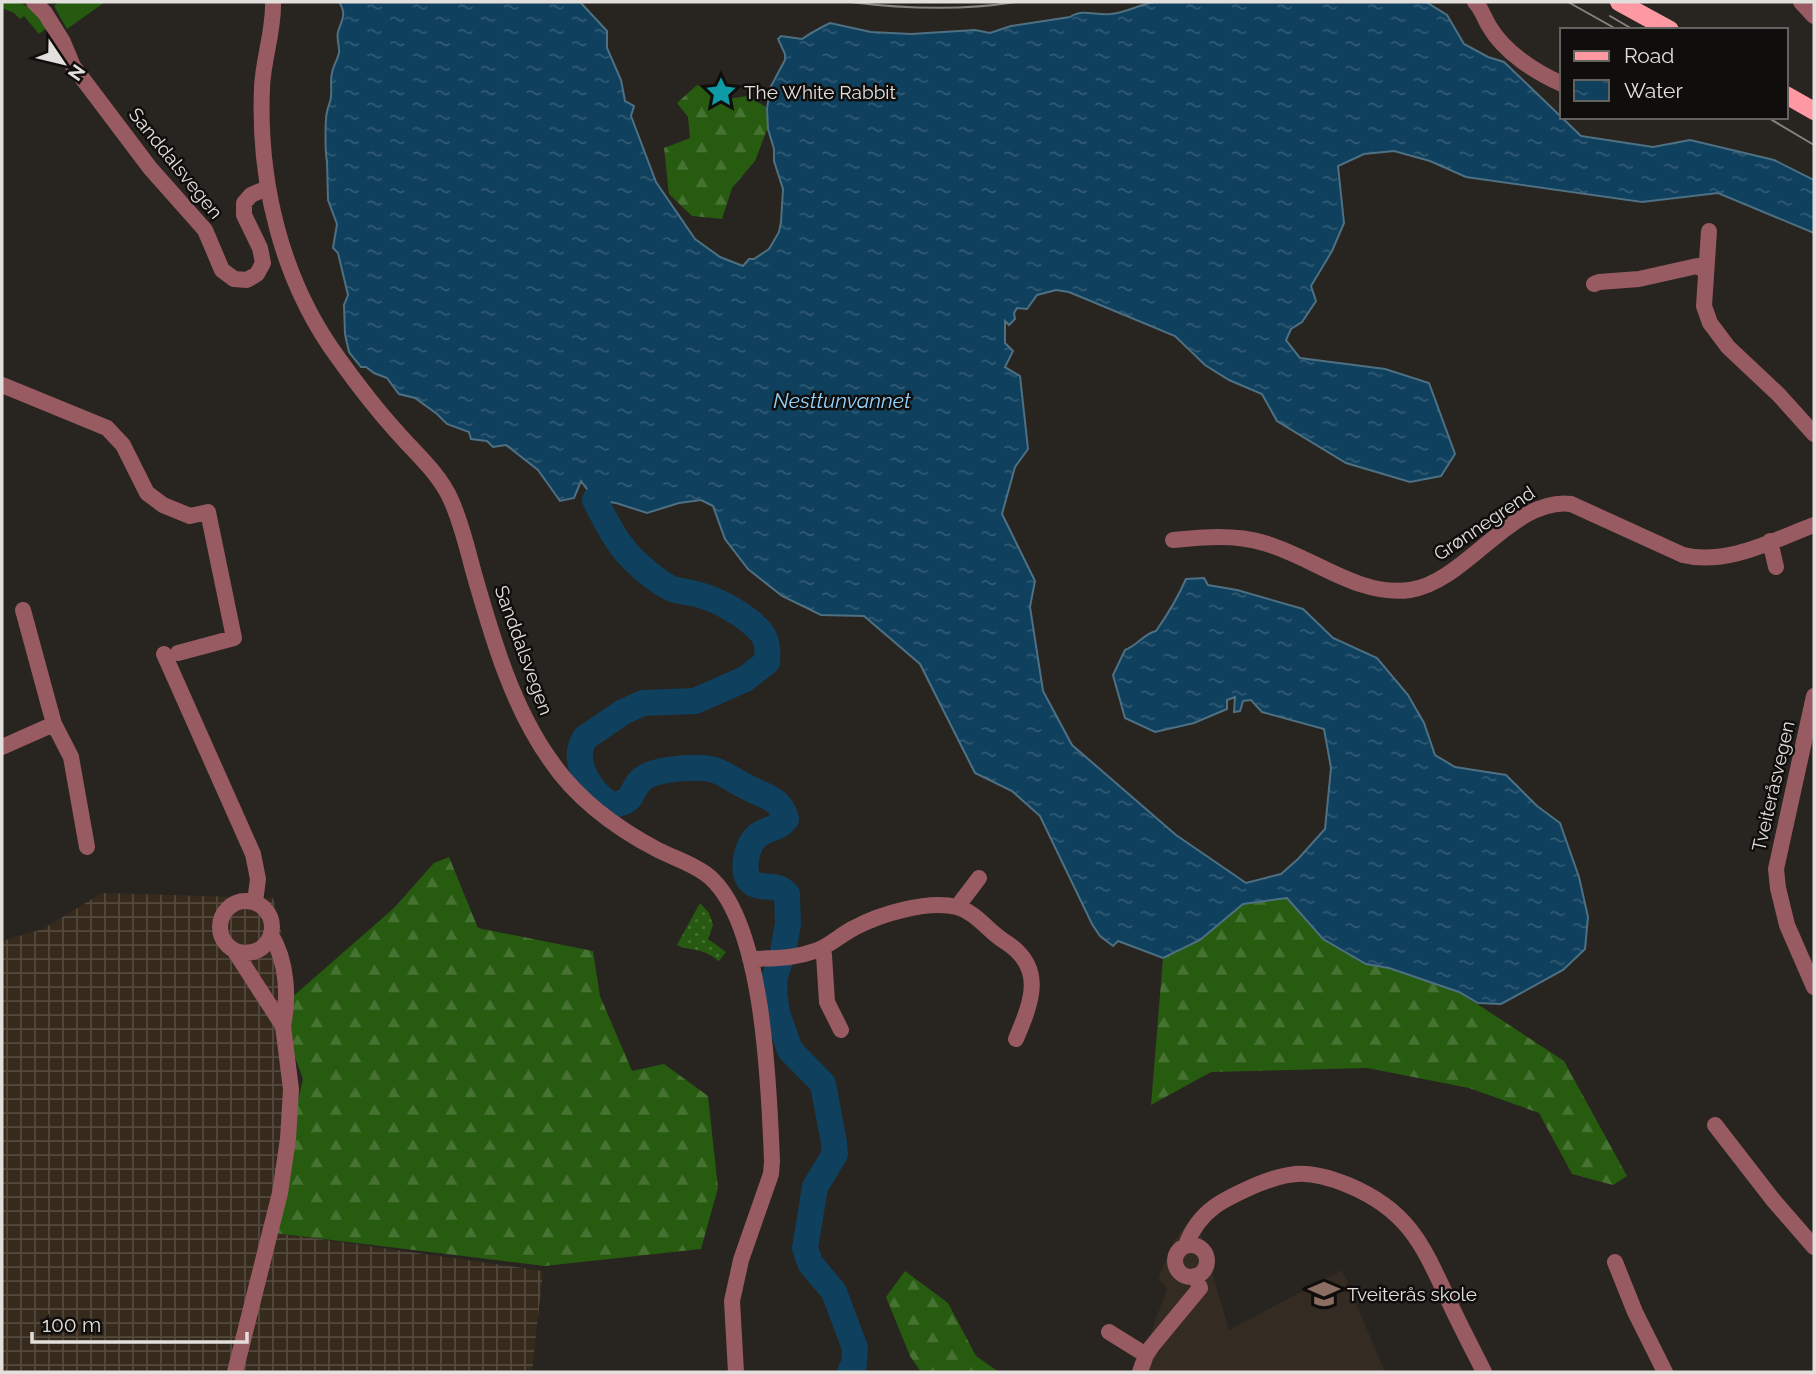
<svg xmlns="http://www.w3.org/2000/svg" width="1816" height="1374" font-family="Raleway,sans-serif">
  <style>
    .industrial { fill: url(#industrial-grid) }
    .built { fill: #342b23 }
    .green { fill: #275a11 }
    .forest { fill: url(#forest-firs) }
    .park { fill: url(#park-dots) }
    .water { fill: url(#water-ripples); stroke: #4e7083; stroke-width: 2 }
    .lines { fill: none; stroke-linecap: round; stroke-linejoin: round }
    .river { stroke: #0f405d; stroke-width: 26 }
    .minor { stroke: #985b61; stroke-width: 16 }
    .major { stroke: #fe99a3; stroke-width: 18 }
    .tram { stroke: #86837f; stroke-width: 2 }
    .labels { text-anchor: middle; stroke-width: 5; stroke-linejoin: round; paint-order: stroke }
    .poi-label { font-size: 19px; fill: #e2dfdc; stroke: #100e0c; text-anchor: start }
    .street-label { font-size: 19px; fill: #e2dfdc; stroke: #100e0c }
    .water-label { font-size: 21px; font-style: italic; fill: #93d2fe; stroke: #100e0c }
  </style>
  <defs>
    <pattern id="industrial-grid" width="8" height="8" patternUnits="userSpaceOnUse" patternTransform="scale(1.75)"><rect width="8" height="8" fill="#362a1c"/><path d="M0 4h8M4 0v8" fill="none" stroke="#53483c"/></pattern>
    <pattern id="forest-firs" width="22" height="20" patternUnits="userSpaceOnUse" patternTransform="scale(1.75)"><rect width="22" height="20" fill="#275b10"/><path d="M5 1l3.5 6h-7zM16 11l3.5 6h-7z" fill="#467232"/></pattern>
    <pattern id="park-dots" width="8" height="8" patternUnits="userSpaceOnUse" patternTransform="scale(1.75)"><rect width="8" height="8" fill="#275a11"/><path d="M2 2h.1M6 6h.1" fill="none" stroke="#467133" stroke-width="1.8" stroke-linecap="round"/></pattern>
    <pattern id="water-ripples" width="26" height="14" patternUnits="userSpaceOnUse" patternTransform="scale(1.75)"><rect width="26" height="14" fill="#0f405d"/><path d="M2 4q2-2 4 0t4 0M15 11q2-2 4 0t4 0" fill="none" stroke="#325b74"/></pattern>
  </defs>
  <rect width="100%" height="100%" fill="#282420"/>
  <path class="industrial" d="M102,893L273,898L289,962L284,1234L543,1271L532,1372H2V941L43,929Z"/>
  <path class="built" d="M1193,1216L1200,1231L1229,1330L1342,1270L1385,1372H1136L1167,1289L1158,1278L1175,1239Z"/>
  <path class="green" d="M2,2C30,2 30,7 48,27L39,34L24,16L20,19L14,13L2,8Z
    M59,2H105L67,29L54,6Z"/>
  <path class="forest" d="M697,85L712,90L721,100L747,96L766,107L768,127L755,161L732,188L722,219L692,216L669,194L664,148L690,138L688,117L677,103Z
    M449,857L478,928L593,951L600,996L632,1071L664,1064L708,1096L718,1188L701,1249L545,1266L266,1232L303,1079L289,1041L290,999L394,908L434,863Z
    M1287,898L1323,939L1366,964L1389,968L1459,992L1564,1061L1627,1176L1613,1185L1572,1174L1539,1113L1469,1088L1367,1068L1211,1072L1151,1105L1163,958L1200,940L1243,904Z
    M905,1271L948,1303L976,1356L999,1372H921L910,1356L886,1297Z"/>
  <path class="park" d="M700,903L709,913L713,925L708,939L726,952L719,961C712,956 704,951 696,950C688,948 684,949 677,945Z"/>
  <path class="water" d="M339,2H580L607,31V48L621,80L625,101L634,106L631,116L656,182L695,239L720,257L743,266L749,259H754L769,249L779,232L781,222L783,189L774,161V149L768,129L767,109L770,88L785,60V54L778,39L781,36L802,39C812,32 820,28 830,23L871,32L911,34L975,30L990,33L1011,26L1070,17C1083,8 1096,16 1110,14C1126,13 1140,4 1155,2H1426L1447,15L1464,44L1488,57L1504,62L1581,136L1653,147L1690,140L1774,160L1814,180V233L1718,193L1642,202L1466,177L1430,161L1394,151L1364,154L1338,166L1344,223L1332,251L1311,286L1316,301L1302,322L1291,329L1286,340L1300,358L1385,369L1429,383L1455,454L1441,476L1410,482L1346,463L1277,421L1262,394L1229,380L1205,365L1175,336L1069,292L1056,290L1037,295L1027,309L1017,308L1014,313L1015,319L1009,325L1005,321V343L1013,351L1005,367L1020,376L1028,449L1015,467L1002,514L1035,581L1030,607L1043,691L1072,745L1176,835L1246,883L1281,874L1298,859L1325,829L1331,768L1324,729L1262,712L1251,700L1243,701L1240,711L1234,712L1235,697L1227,700V709L1194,723L1155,732L1125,718L1113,675L1125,650C1138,645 1145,633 1156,631C1168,614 1178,597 1186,579L1204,578L1208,585L1237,590L1303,609L1333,638L1377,658L1408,695L1424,723L1435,755L1455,767L1506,775L1537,806L1560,823L1579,877L1588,917L1585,949L1563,970L1501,1004L1478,1003L1459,992L1389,968L1366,964L1323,939L1287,898L1243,904L1200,940L1163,958L1118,941L1113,946L1100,936L1092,924L1040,816L1012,791L975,773L920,664L864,616L821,615L782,596L748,569L725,539L713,506L701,500L679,503L647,513L616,503L595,500L581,481L574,498L560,501L538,470L506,445L493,447L487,441L471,439L469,432L447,424L437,414L415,398L399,394L387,378L374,373L366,367H361L349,352L345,334L344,305L348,295L338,253L333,248L337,224L328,200L327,161C325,154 325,119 327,112C328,106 331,101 331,96C332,89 330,80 332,73C333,66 337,61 339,53C340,46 336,39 338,32C342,19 347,14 339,2Z"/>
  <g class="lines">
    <path class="river" d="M595,500C613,536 623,555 656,579C675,593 676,589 696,594C717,599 746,615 761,632C768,640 768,652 767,662L745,679L695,701L643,703L623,712L585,738C570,762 591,792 611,805C636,803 629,791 642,779C655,768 702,765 717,771C729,776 739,784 751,789C767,797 781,799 786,819C778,830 766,828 757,836C747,845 740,872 751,882C762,891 775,881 787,894L788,924L783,952L775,976L774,992L777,1013L790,1050L823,1084L834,1143L835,1154L815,1187L805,1248L810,1263L834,1292L855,1348L854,1364L850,1372"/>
    <path class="minor" d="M34,2L45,13L63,42L73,66L150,168L205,230L222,270L234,279L247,280L257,274L263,263L260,248L244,215V203L251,195L267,188
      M273,2C274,31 263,59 262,88C258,183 282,282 339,359C357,384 376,409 397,432C416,454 439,473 451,500C461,522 467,547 473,570C492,636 511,705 551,761C577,799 618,829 658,850C674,858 691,863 706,874C765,918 769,1092 772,1161L771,1174L741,1260L732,1301L736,1372
      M1475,2C1482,9 1484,18 1489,26C1504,52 1535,72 1562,84
      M1801,2L1814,16
      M1709,231L1704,306L1710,323L1728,347L1779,395L1814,434
      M1594,284L1599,282L1639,279L1697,266L1706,271
      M2,385L107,428L123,445L147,493L163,505L190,516L208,512L234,638L178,653
      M1173,540C1203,537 1235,534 1264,543C1312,556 1357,597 1410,590C1466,582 1512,497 1571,504L1683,555C1727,566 1774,540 1814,525
      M1770,541L1776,567
      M164,654L253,854L258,879L255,902
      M1814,696L1776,869L1778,888L1787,925L1814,987
      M54,724L71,757L87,847
      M2,747L54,724L23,610
      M220 927a26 26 0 1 1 52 0a26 26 0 1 1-52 0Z
      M957,907L979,878
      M271,935C287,961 289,997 283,1026
      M821,949L824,955L827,1002L841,1030
      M234,950L283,1026L291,1089L288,1139L280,1193L235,1372
      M750,959C776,958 793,959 818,950C830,945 842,934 854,928C880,914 927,900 957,907C976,912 988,931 1004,941C1046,967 1032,1001 1016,1039
      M1715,1125L1774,1201L1814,1247
      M1186,1245C1199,1210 1224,1199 1256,1185C1292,1170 1311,1170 1348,1185C1413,1212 1425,1251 1453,1310C1463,1331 1474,1352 1484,1372
      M1175 1261a16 16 0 1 1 32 0a16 16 0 1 1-32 0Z
      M1615,1262L1635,1312L1665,1372
      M1109,1332L1146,1355
      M1140,1372L1146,1355L1152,1346L1200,1288L1195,1276"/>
    <path class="major" d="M1619,2L1670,30
      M1786,95L1814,111"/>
    <path class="tram" d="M850,2C906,9 960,11 1016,2
      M1568,2L1618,30
      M1610,16L1634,30
      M1767,117L1814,145"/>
  </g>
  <defs>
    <symbol id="sight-bare" viewBox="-9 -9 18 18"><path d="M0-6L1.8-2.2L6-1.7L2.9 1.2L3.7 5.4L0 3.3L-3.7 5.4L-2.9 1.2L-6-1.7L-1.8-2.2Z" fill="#0f9aa8" stroke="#100e0c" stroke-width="2.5" paint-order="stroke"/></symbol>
    <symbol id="school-bare" viewBox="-9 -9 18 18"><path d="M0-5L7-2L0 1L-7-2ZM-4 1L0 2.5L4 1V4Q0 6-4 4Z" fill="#8d6e63" stroke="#100e0c" stroke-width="2.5" paint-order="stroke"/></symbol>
  </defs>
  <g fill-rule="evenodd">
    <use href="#sight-bare" x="699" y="70" width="44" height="44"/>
    <use href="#school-bare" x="1302" y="1272" width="44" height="44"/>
  </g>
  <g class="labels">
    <g class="poi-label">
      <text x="744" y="99">The White Rabbit</text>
      <text x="1347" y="1301">Tveiterås skole</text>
    </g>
    <g class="street-label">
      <text transform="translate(176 163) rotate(51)" y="7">Sanddalsvegen</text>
      <text transform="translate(1484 523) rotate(-34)" y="7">Grønnegrend</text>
      <text transform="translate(524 650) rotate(70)" y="7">Sanddalsvegen</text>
      <text transform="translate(1773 786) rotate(-77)" y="7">Tveiteråsvegen</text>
    </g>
    <g class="water-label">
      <text x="842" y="408">Nesttunvannet</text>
    </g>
  </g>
  <rect width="1816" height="1374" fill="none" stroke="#e2dfdc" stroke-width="7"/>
  <rect x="1560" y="28" width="228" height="91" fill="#100e0c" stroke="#64625f" stroke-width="2"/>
  <rect x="1574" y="51" width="35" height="10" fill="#fe99a3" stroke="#64625f" stroke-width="2"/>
  <text x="1624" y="63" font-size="21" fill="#e2dfdc">Road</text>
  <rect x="1574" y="80" width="35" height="21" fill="url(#water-ripples)" stroke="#64625f" stroke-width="2"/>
  <text x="1624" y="98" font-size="21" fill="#e2dfdc">Water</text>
  <g transform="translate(63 63) rotate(125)" stroke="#100e0c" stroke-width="5" paint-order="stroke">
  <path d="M0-5L12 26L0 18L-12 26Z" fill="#e2dfdc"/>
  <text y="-10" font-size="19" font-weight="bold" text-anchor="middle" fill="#e2dfdc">N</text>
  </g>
  <path d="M32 1332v10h215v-10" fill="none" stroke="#e2dfdc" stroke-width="3.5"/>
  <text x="42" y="1332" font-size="21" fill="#e2dfdc" stroke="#100e0c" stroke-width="5" paint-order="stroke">100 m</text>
</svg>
